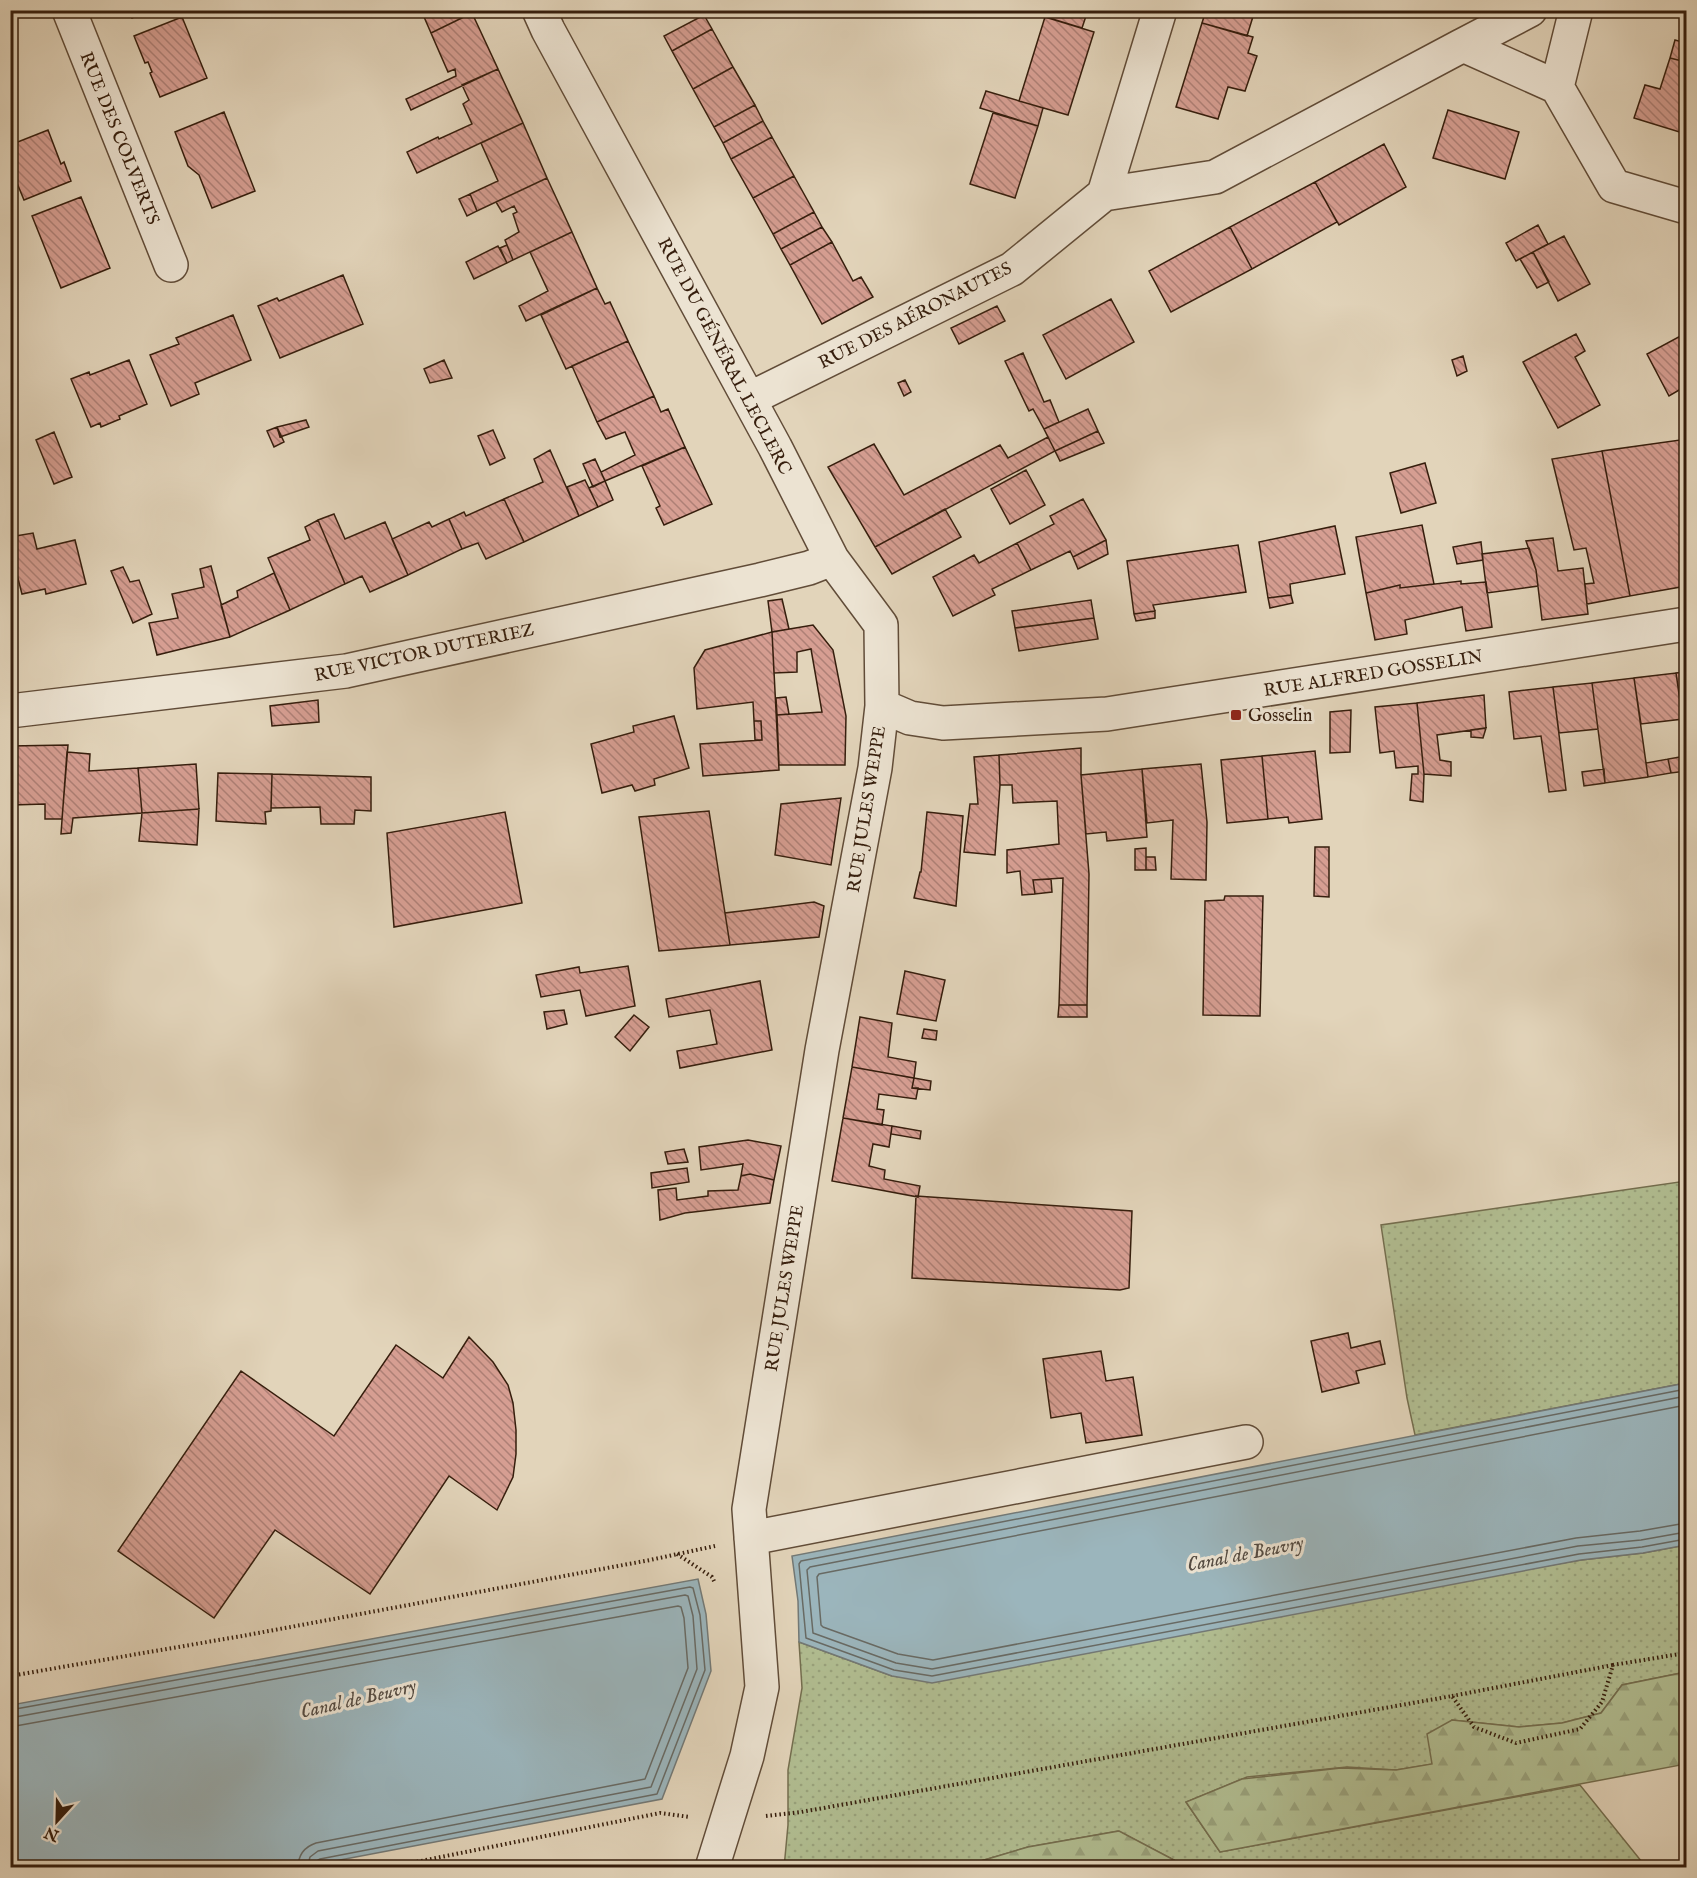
<svg xmlns="http://www.w3.org/2000/svg" width="1697" height="1878" font-family="'IM FELL English',serif">
  <style>
    .grass { fill: url(#grass-dots); stroke: #746e4f; stroke-width: 1.5 }
    .forest { fill: url(#forest-firs); stroke: #746e4f; stroke-width: 1.5 }
    .water { fill: #9bb5bc; stroke: #737976; stroke-width: 1.5 }
    .lines { fill: none; stroke-linecap: round; stroke-linejoin: round }
    .shore { stroke: #686a64; stroke-width: 1.5 }
    .building { fill: url(#building-back-hatch); stroke: #361e0d; stroke-width: 1.5 }
    .minor-casing { stroke: #614c38; stroke-width: 36 }
    .path { stroke: #361e0d; stroke-width: 4; stroke-dasharray: 1.5 3; stroke-linecap: butt }
    .minor { stroke: #ece3d2; stroke-width: 33 }
    .poi-dot { fill: #8f2418; stroke: #ece3d2; stroke-width: 2 }
    .labels { text-anchor: middle; stroke-width: 6; stroke-linejoin: round; paint-order: stroke }
    .street-label { font-size: 18px; fill: #361e0d; stroke: #ece3d2 }
    .poi-label { font-size: 18px; fill: #361e0d; stroke: #ece3d2; text-anchor: start }
    .water-label { font-size: 20px; font-style: italic; fill: #544b42; stroke: #ece3d2 }
  </style>
  <defs>
    <pattern id="grass-dots" width="8" height="8" patternUnits="userSpaceOnUse" patternTransform="scale(1.5)"><rect width="8" height="8" fill="#b1bd91"/><path d="M2 2h.1M6 6h.1" fill="none" stroke="#99a27c" stroke-width="1.8" stroke-linecap="round"/></pattern>
    <pattern id="forest-firs" width="22" height="20" patternUnits="userSpaceOnUse" patternTransform="scale(1.5)"><rect width="22" height="20" fill="#b1bd91"/><path d="M5 1l3.5 6h-7zM16 11l3.5 6h-7z" fill="#99a27c"/></pattern>
    <pattern id="building-back-hatch" width="6" height="6" patternUnits="userSpaceOnUse" patternTransform="scale(1.5)"><rect width="6" height="6" fill="#d69e92"/><path d="M-1 5l2 2M0 0l6 6M5-1l2 2" fill="none" stroke="#ae8076"/></pattern>
  </defs>
  <rect width="100%" height="100%" fill="#e2d4ba"/>
  <filter id="stains"><feTurbulence type="fractalNoise" baseFrequency=".00333" numOctaves="4"/><feColorMatrix values="0 0 0 0 .2 0 0 0 0 .09 0 0 0 0 .02 0 0 0 .5 -.17"/></filter>
  <radialGradient id="worn" r=".72"><stop offset=".6" stop-color="#630" stop-opacity="0"/><stop offset="1" stop-color="#630" stop-opacity=".3"/></radialGradient>
  <path class="grass" d="M1686,1181V1383L1415,1435L1407,1398L1381,1225Z
    M1686,1545V1672L1622,1685L1601,1713L1562,1723L1519,1727L1452,1720L1433,1764L1396,1770L1347,1767L1247,1777L1186,1802L1220,1852L1580,1785L1646,1867H1178L1174,1860L1118,1831L1028,1847L981,1861L975,1867L784,1868L788,1825V1770L802,1688L799,1642L892,1676L1581,1560L1643,1553Z"/>
  <path class="forest" d="M1686,1672V1764L1220,1852L1186,1802L1242,1779L1341,1768L1396,1770L1432,1764L1427,1734L1452,1720L1519,1727L1562,1723L1601,1713L1622,1685Z
    M1119,1831L1174,1860L1134,1868L975,1867L981,1861L1028,1847Z"/>
  <path class="water" d="M1686,1383V1545L1643,1553L1581,1560L932,1683L892,1676L799,1642L798,1601L792,1556Z
    M698,1579L706,1614L711,1671L662,1799L303,1867H11V1705Z"/>
  <g class="lines">
    <path class="shore" d="M1686,1389L801,1561L799,1564L806,1638L894,1670L932,1676L1579,1554L1642,1547L1686,1539
      M1686,1396L810,1567L807,1570L813,1633L896,1663L932,1669L1578,1546L1641,1540L1686,1532
      M1686,1405L819,1574L817,1577L821,1625L823,1627L898,1654L933,1660L1576,1538L1640,1531L1686,1523
      M10,1710L690,1587L693,1588L700,1615L705,1670L657,1794L320,1859L315,1862L314,1868
      M10,1718L685,1595L688,1596L693,1616L697,1669L651,1787L318,1851L310,1857L307,1868
      M10,1727L678,1606L681,1607L684,1618L688,1668L645,1779L316,1843C304,1847 298,1855 298,1868"/>
  </g>
  <path class="building" d="M129,10H151L132,18Z
    M421,10H471L472,13L431,33Z
    M1037,10H1088L1082,28L1036,14Z
    M1206,10H1255L1247,36L1202,23Z
    M472,13L498,69L411,110L406,99L456,76L455,69L448,72L431,33Z
    M704,15L712,29L672,51L664,36Z
    M182,17L207,78L160,97L150,73L152,72L148,62L145,63L134,36Z
    M1045,17L1094,32L1068,115L1019,101Z
    M1202,23L1253,37L1248,53L1257,56L1245,91L1228,87L1218,119L1176,107Z
    M712,29L733,67L693,89L672,51Z
    M1675,40L1686,43V62L1670,58Z
    M1670,58L1686,62V134L1634,118L1645,85L1660,89Z
    M733,67L755,105L714,127L693,89Z
    M498,69L523,123L417,173L407,152L438,137L439,139L472,124L463,104L469,100L462,85Z
    M986,91L1043,108L1038,126L980,108Z
    M755,105L763,121L723,143L714,127Z
    M1448,110L1519,132L1505,179L1433,158Z
    M224,112L255,191L212,208L199,175L188,166L175,132Z
    M993,113L1038,126L1015,198L970,184Z
    M763,121L772,137L731,159L723,143Z
    M523,123L547,178L477,211L470,194L498,181L481,143Z
    M48,130L61,164L64,162L71,181L24,200L10,166V145Z
    M772,137L794,176L753,198L731,159Z
    M1384,144L1406,187L1339,225L1315,182Z
    M794,176L814,212L773,234L753,198Z
    M547,178L572,232L513,260L505,240L519,232L513,214L517,212L514,206L502,212L496,202Z
    M1315,182L1337,222L1252,269L1230,227Z
    M470,194L477,211L467,216L459,199Z
    M81,197L110,268L61,288L32,216Z
    M814,212L822,227L781,249L773,234Z
    M1538,225L1548,244L1516,261L1506,243Z
    M822,227L832,242L790,265L781,249Z
    M1230,227L1252,269L1171,312L1149,271Z
    M572,232L597,288L526,321L519,306L548,291L530,252Z
    M1564,236L1590,284L1558,301L1533,252Z
    M832,242L853,281L861,277L873,297L822,324L790,265Z
    M507,245L513,260L507,263L500,248Z
    M498,246L507,263L474,279L466,262Z
    M1533,252L1549,282L1537,288L1520,259Z
    M343,275L363,324L280,358L258,306L277,298L279,301Z
    M597,288L605,304L610,302L628,341L566,369L541,315Z
    M1111,299L1134,342L1066,379L1043,335Z
    M997,306L1005,321L959,344L951,328Z
    M233,315L251,360L195,383L199,394L171,406L150,355L179,344L176,338Z
    M1686,333V386L1669,396L1647,354Z
    M1576,334L1585,351L1575,357L1600,405L1558,428L1523,362Z
    M628,341L654,396L597,422L572,366Z
    M1023,353L1044,402L1050,400L1059,422L1044,429L1033,409L1029,411L1005,361Z
    M1463,356L1467,371L1457,376L1452,360Z
    M129,360L147,404L119,416L120,419L101,427L100,423L91,427L71,379L89,372L90,375Z
    M444,360L452,378L430,383L424,369Z
    M905,380L911,392L904,396L898,383Z
    M654,396L661,412L668,409L685,447L605,481L601,472L635,455L625,432L606,439L597,422Z
    M1088,409L1098,431L1055,451L1044,429Z
    M306,420L309,427L280,437L277,427Z
    M277,427L284,442L274,447L267,431Z
    M493,430L505,458L490,465L478,436Z
    M1098,431L1104,443L1060,461L1055,451Z
    M54,432L72,477L54,484L36,440Z
    M1048,437L1055,451L875,547L828,467L874,444L904,495L1000,445L1008,458Z
    M1680,440L1686,472V586L1630,596L1602,451Z
    M685,447L712,504L664,525L656,508L660,506L642,466Z
    M550,450L579,516L524,542L504,499L543,482L534,459Z
    M1602,451L1630,596L1587,604L1585,584L1594,583L1586,548L1574,550L1552,459Z
    M595,459L605,481L593,487L583,464Z
    M1425,463L1436,503L1401,513L1390,473Z
    M1026,470L1045,505L1010,524L991,489Z
    M585,480L598,507L579,516L567,487Z
    M605,481L613,500L598,507L589,488Z
    M504,499L524,542L486,559L478,543L462,549L449,519L464,512L466,516Z
    M1083,499L1106,540L1073,557L1070,551L1031,570L1017,543L1054,524L1050,516Z
    M945,509L961,537L892,574L875,547Z
    M334,514L345,539L385,522L408,575L370,592L362,576L345,584L318,520Z
    M449,519L462,549L408,575L392,539L429,522L432,527Z
    M318,520L345,584L290,610L268,558L310,540L305,527Z
    M1422,525L1434,584L1400,588V585L1366,593L1356,537Z
    M1335,526L1345,574L1290,584L1291,595L1268,598L1259,542Z
    M33,533L37,549L75,540L86,584L46,594L45,589L22,594L14,563L12,564L10,559V537Z
    M1553,538L1558,571L1583,568L1588,614L1542,620L1536,570L1526,541Z
    M1106,540L1108,554L1078,569L1073,557Z
    M1481,542L1483,560L1457,564L1453,547Z
    M1017,543L1031,570L992,589L995,595L953,616L933,577L974,555L979,563Z
    M1238,545L1246,592L1153,605L1155,611L1134,614L1127,561Z
    M1529,548L1536,570L1538,586L1487,593L1482,554Z
    M211,566L230,637L157,655L149,623L178,618L172,594L204,587L200,569Z
    M123,567L130,582L139,580L152,614L133,623L111,571Z
    M274,573L290,610L230,637L221,605L238,597L237,591Z
    M1461,581V584L1486,582L1492,627L1466,631L1462,607L1405,620L1407,634L1375,640L1366,593L1400,585V588Z
    M1291,595L1293,603L1270,608L1268,598Z
    M782,599L789,629L772,632L768,601Z
    M1091,600L1094,618L1015,628L1012,611Z
    M1155,611V618L1136,621L1134,614Z
    M1094,618L1098,639L1019,651L1015,628Z
    M813,625L833,650L846,716L845,765H779L777,715L822,712L811,649L797,652V672L774,673L772,632Z
    M772,632L779,770L703,776L700,744L762,740L761,721H754L753,702L697,709L694,668L705,650Z
    M1686,672V736H1685L1676,673Z
    M1676,673L1683,719L1641,724L1634,678Z
    M1634,678L1648,777L1605,783L1592,683Z
    M1592,683L1598,729L1559,733L1553,687Z
    M1553,687L1566,790L1549,792L1541,736L1514,739L1509,692Z
    M1484,695L1486,728L1437,735L1440,760L1451,762V776L1424,774L1417,703Z
    M786,697L789,714L777,715L776,698Z
    M318,700L319,722L272,726L270,706Z
    M1417,703L1424,774L1423,802L1410,800L1412,774H1418V766L1396,768L1394,751L1380,753L1375,707Z
    M1351,710L1350,752L1330,753V712Z
    M674,716L689,768L654,779L655,785L635,791L632,785L602,793L591,744L634,732L633,726Z
    M754,721H761L762,740H755Z
    M1486,728L1483,738L1471,737V730Z
    M68,745L62,819H45V804L12,805L13,819H10V746Z
    M1081,748V775L1089,874L1087,1005H1059L1063,878L1033,880L1035,894L1022,895L1020,871L1007,873V850L1059,844L1057,801L1013,803L1012,785H1000L999,755Z
    M1315,751L1322,819L1289,823L1288,817L1268,819L1262,756Z
    M67,752L90,754L89,771L138,768L142,813L73,818L71,833L61,834Z
    M999,755L1000,785L995,855L964,852L970,804H978L974,757Z
    M1262,756L1268,819L1227,823L1221,760Z
    M1686,756V771L1671,773L1668,759Z
    M1668,759L1671,773L1648,777L1646,763Z
    M196,764L199,809L142,813L138,768Z
    M1201,764L1207,822L1206,880L1171,879L1173,820L1147,823L1142,769Z
    M1142,769L1147,837L1107,841L1106,832L1086,834L1081,775Z
    M1604,769L1605,783L1584,786L1582,772Z
    M218,773L272,774L271,811L265,812L266,824L216,821Z
    M272,774L371,777V811L355,810L354,824H321L320,807L271,808Z
    M841,798L831,865L775,855L781,804Z
    M199,809L197,845L139,841L142,813Z
    M709,811L730,945L659,951L639,817Z
    M505,812L522,903L394,927L387,833Z
    M927,812L963,816L956,906L914,898L920,872H921Z
    M1315,847H1329V897L1314,896Z
    M1146,848V870H1135V849Z
    M1146,857H1155L1156,870H1146Z
    M1051,879L1052,892L1035,894L1033,880Z
    M1225,896H1263L1260,1016L1203,1015L1205,901L1224,900Z
    M814,902L824,906L819,937L730,945L725,913Z
    M628,966L635,1006L586,1016L580,990L541,997L536,975L579,967L580,973Z
    M905,971L945,980L936,1021L897,1014Z
    M760,981L772,1050L680,1068L677,1051L717,1044L710,1010L669,1017L666,999Z
    M1059,1005H1087V1017H1058Z
    M564,1010L567,1024L547,1029L544,1012Z
    M634,1015L649,1027L630,1051L615,1037Z
    M860,1017L892,1023L888,1057L916,1062L914,1078L852,1067Z
    M924,1029L937,1031L936,1040L922,1038Z
    M852,1067L914,1078L912,1088H918L916,1099L879,1094L877,1109L884,1110L882,1125L843,1118Z
    M914,1078L931,1081L930,1090L912,1088Z
    M843,1118L892,1126L889,1147L873,1144L869,1166L885,1170L884,1179L920,1186L918,1197L832,1181Z
    M892,1126L921,1131L920,1139L891,1134Z
    M748,1140L781,1146L774,1180L750,1174L741,1176L743,1164L701,1170L699,1147Z
    M684,1149L688,1162L668,1164L665,1152Z
    M687,1168L689,1182L652,1188L651,1173Z
    M750,1174L774,1180L770,1203L685,1213L660,1220L658,1190L676,1188L677,1200L708,1196V1191L738,1190L741,1176Z
    M916,1196L1132,1211L1129,1288L1120,1290L912,1278Z
    M1348,1333L1351,1348L1380,1341L1385,1364L1356,1371L1359,1383L1322,1392L1311,1341Z
    M469,1337L493,1362L508,1385L513,1403L516,1430V1454L513,1477L497,1510L449,1476L370,1594L275,1530L214,1618L118,1551L241,1371L334,1436L396,1345L443,1378Z
    M1101,1351L1106,1381L1133,1377L1142,1435L1086,1443L1081,1413L1051,1418L1043,1359Z"/>
  <g class="lines">
    <defs>
      <path id="minor" d="M69,10L171,265
        M539,10L548,30L775,447L832,559L881,625L882,706L875,768L822,1050L749,1509L762,1687L747,1756L712,1868
        M1463,45L1530,10
        M1557,87L1576,10
        M1104,194L1160,10
        M749,399L1012,269L1104,194L1215,177L1463,45L1557,87L1614,186L1686,207
        M882,706L910,718L943,723L1107,714L1686,624
        M10,711L346,671L760,580L809,568L832,559
        M751,1538L1246,1442"/>
    </defs>
    <use href="#minor" class="minor-casing"/>
    <path class="path" d="M677,1554L712,1577L715,1583
      M10,1676L242,1636L650,1560L715,1546
      M1452,1696L1613,1665
      M766,1816L801,1812L1452,1696L1474,1727L1516,1743L1580,1729L1602,1702L1613,1665L1686,1653
      M386,1868L660,1813L690,1817"/>
    <use href="#minor" class="minor"/>
  </g>
  <rect class="poi-dot" x="1230" y="709" width="12" height="12" rx="3"/>
  <g class="labels">
    <g class="street-label">
      <text transform="translate(120 138) rotate(68)" y="6">RUE DES COLVERTS</text>
      <text transform="translate(915 315) rotate(-27)" y="6">RUE DES AÉRONAUTES</text>
      <text transform="translate(725 356) rotate(62)" y="6">RUE DU GÉNÉRAL LECLERC</text>
      <text transform="translate(424 652) rotate(-12)" y="6">RUE VICTOR DUTERIEZ</text>
      <text transform="translate(1373 673) rotate(-9)" y="6">RUE ALFRED GOSSELIN</text>
      <text transform="translate(866 809) rotate(-81)" y="6">RUE JULES WEPPE</text>
      <text transform="translate(784 1288) rotate(-81)" y="6">RUE JULES WEPPE</text>
    </g>
    <g class="poi-label">
      <text x="1248" y="721">Gosselin</text>
    </g>
    <g class="water-label">
      <text transform="translate(1245 1553) rotate(-11)" y="7">Canal de Beuvry</text>
      <text transform="translate(358 1698) rotate(-13)" y="7">Canal de Beuvry</text>
    </g>
  </g>
  <rect width="1697" height="1878" fill="none" stroke="#e2d4ba" stroke-width="36"/>
  <rect x="12" y="12" width="1673" height="1854" fill="none" stroke="#361e0d" stroke-width="3"/>
  <rect x="18" y="18" width="1661" height="1842" fill="none" stroke="#361e0d" stroke-width="1.5"/>
  <g transform="translate(57 1821) rotate(202)" stroke="#ece3d2" stroke-width="4.5" paint-order="stroke">
  <path d="M0-4.5L10 22L0 15L-10 22Z" fill="#361e0d"/>
  <text y="-9" font-size="16" font-weight="bold" text-anchor="middle" fill="#361e0d">N</text>
  </g>
  <rect width="100%" height="100%" filter="url(#stains)"/>
  <rect width="100%" height="100%" fill="url(#worn)"/>
</svg>
